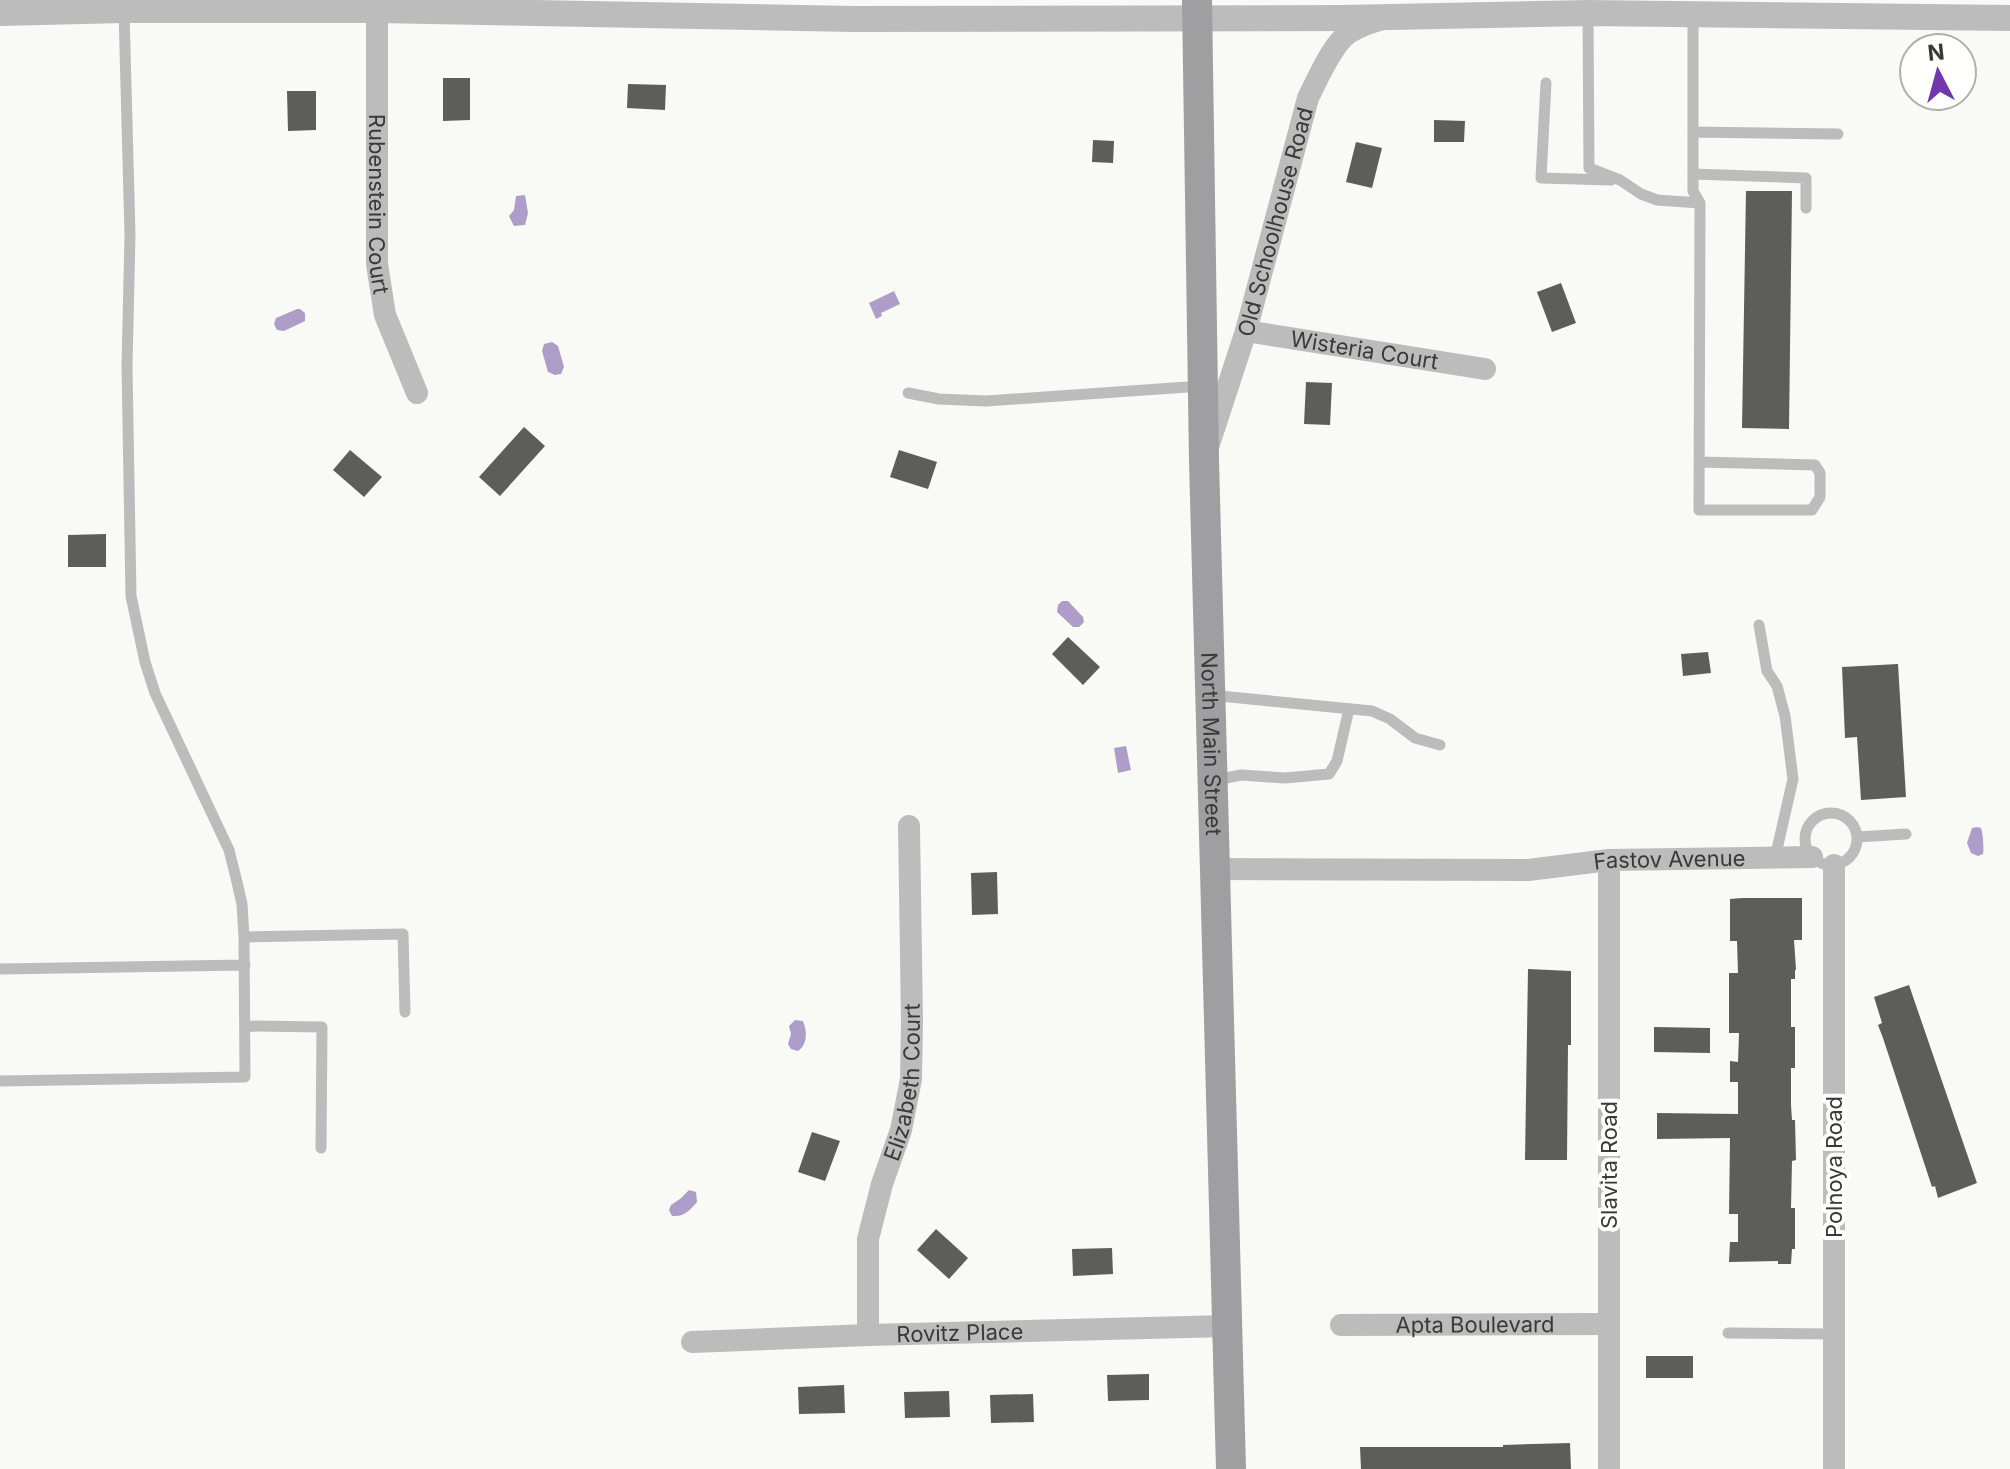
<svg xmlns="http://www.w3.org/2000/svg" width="2010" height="1469" font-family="Inter,sans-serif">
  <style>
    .water { fill: #ae9dc9 }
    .building { fill: #5d5d5a }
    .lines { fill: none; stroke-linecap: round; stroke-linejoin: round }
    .service { stroke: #bcbcbd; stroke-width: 11 }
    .minor { stroke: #bcbcbd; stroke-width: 22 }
    .tertiary { stroke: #bcbcbd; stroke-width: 26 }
    .secondary { stroke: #9f9ea0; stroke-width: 30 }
    .labels { text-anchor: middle; stroke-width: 8; stroke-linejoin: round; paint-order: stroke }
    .street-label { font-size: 22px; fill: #393938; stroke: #fffffe }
  </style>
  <rect width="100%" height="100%" fill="#f9f9f5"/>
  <path class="water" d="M525,195L528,213L525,225L514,226L509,216L514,210L516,196Z
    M894,291L900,304L881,313L882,316L876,319L869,303Z
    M297,309H300L305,313V321L284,331L277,330L274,324L276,318Z
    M552,342L558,346L564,367L561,374L555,375L548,372L542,351L544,344Z
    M1062,601H1068L1083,617L1084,622L1079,627H1073L1057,612L1058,605Z
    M1126,746L1131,770L1118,773L1114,748Z
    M1977,827L1981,828C1983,832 1984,850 1983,854L1978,856L1971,853L1967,843L1972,828Z
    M795,1020L803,1021C807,1031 808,1044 798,1051L791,1049L788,1044L791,1034L789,1026Z
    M689,1190L696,1192L697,1202C690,1210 685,1217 672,1216L669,1210L671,1205L680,1199Z"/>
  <path class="building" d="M443,78H470V120L443,121Z
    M628,84L666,85L665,110L627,108Z
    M287,91H316V130L288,131Z
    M1434,120L1465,121L1464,142H1434Z
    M1093,140L1114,141L1113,163L1092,162Z
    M1356,142L1382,148L1372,188L1346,182Z
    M1746,191H1792L1789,429L1742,428Z
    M1561,283L1576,323L1552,332L1537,292Z
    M1306,382L1332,383L1330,425L1304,424Z
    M524,427L545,446L500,496L479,477Z
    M350,450L382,477L364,497L333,470Z
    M899,450L937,462L928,489L890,477Z
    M106,534V567H68V535Z
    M1068,637L1100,667L1083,685L1052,654Z
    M1708,652L1711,673L1683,676L1681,654Z
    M1898,664L1906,797L1861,800L1857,737L1845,738L1842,667Z
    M997,872L998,914L972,915L971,873Z
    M1742,898H1802V940H1794L1796,969L1795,971V979H1791V1027H1795V1068H1791V1105L1792,1120H1795L1796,1160L1792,1161L1791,1208H1795V1249H1792L1791,1264H1778V1261L1729,1262L1730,1242H1738V1214H1729L1730,1138L1657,1139V1113L1738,1114V1082H1730V1061L1738,1062L1739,1033H1729V973H1738L1737,941H1730V899Z
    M1528,969L1571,971V1045H1568L1567,1160H1525Z
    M1909,985L1977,1183L1938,1198L1935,1186L1932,1187L1883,1038L1878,1025L1882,1023L1874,997Z
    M1654,1027L1710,1028V1053L1654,1052Z
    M812,1132L840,1141L825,1181L798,1172Z
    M936,1229L968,1258L949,1279L917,1250Z
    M1112,1248L1113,1274L1073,1276L1072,1249Z
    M1646,1356H1693V1378H1646Z
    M1149,1374V1400L1108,1401L1107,1375Z
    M844,1385L845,1413L799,1414L798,1387Z
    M949,1391L950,1417L905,1418L904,1392Z
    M1033,1394L1034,1422L991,1423L990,1395Z
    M1570,1443L1571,1469H1361L1360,1447H1503V1445Z"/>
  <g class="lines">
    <path class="service" d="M1588,13L1589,168L1620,180L1641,194L1657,200L1700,203
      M1693,14V191L1700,203L1699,510H1812L1820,497V473L1815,465L1699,462
      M1546,83L1541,178L1611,180
      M1693,132L1838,134
      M1693,174L1806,178V208
      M908,393L939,399L986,401L1202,386
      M1759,625L1767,671L1777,686L1785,716L1793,779L1775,858
      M1210,695L1372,711L1390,719L1415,738L1440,745
      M1216,780L1241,775L1285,778L1329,774L1337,761L1349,709
      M1805 839a26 26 0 1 1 52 0a26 26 0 1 1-52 0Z
      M1857,837L1906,834
      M244,937L403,934L405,1012
      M0,969L245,965
      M245,1026L322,1027L321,1148
      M0,1081L245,1077L244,937L242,904L236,878L229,850L155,693L145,662L131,596L127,366L130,235L124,11
      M1728,1333L1833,1334"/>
    <g class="minor">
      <path id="s1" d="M377,0V264L385,315L417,393"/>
      <path id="s2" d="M1246,331L1485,369"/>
      <path id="s3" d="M1209,444L1246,331L1308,98C1317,80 1330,50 1344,37C1353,28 1367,24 1379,20"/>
      <path d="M1834,865V1469"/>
      <path id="s4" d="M1214,869L1528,870L1609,860L1812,857"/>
      <path id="s5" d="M1341,1325L1609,1324"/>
      <path id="s6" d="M868,1335V1239L882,1184L901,1130L911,1079L912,1021L909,826"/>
      <path id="s7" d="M692,1342L868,1335L1227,1326"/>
      <path d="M1609,1469V860"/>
    </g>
    <path class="tertiary" d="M0,13L124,10H377L853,19L1342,18L1588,13L2010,18"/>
    <path class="secondary" id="s8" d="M1197,0L1204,460L1231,1469"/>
  </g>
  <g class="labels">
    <g class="street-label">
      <text dy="8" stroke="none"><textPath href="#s1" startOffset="204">Rubenstein Court</textPath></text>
      <text dy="8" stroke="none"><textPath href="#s3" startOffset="232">Old Schoolhouse Road</textPath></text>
      <text dy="8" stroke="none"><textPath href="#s2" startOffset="120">Wisteria Court</textPath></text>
      <text dy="8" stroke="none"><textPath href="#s8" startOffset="744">North Main Street</textPath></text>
      <text dy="8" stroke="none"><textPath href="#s4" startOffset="456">Fastov Avenue</textPath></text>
      <text dy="8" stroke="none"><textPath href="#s6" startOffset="258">Elizabeth Court</textPath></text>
      <text transform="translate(1609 1165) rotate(-90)" y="8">Slavita Road</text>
      <text transform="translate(1834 1167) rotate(-90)" y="8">Polnoya Road</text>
      <text dy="8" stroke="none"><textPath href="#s5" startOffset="134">Apta Boulevard</textPath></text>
      <text dy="8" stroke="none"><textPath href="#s7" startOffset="268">Rovitz Place</textPath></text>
    </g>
  </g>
  <g transform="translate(1938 72) rotate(354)"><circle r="38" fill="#fffffe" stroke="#b0b0af" stroke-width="2"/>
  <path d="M0-6L14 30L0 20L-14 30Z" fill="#7138ae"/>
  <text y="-12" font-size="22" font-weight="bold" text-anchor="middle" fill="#393938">N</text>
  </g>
</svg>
